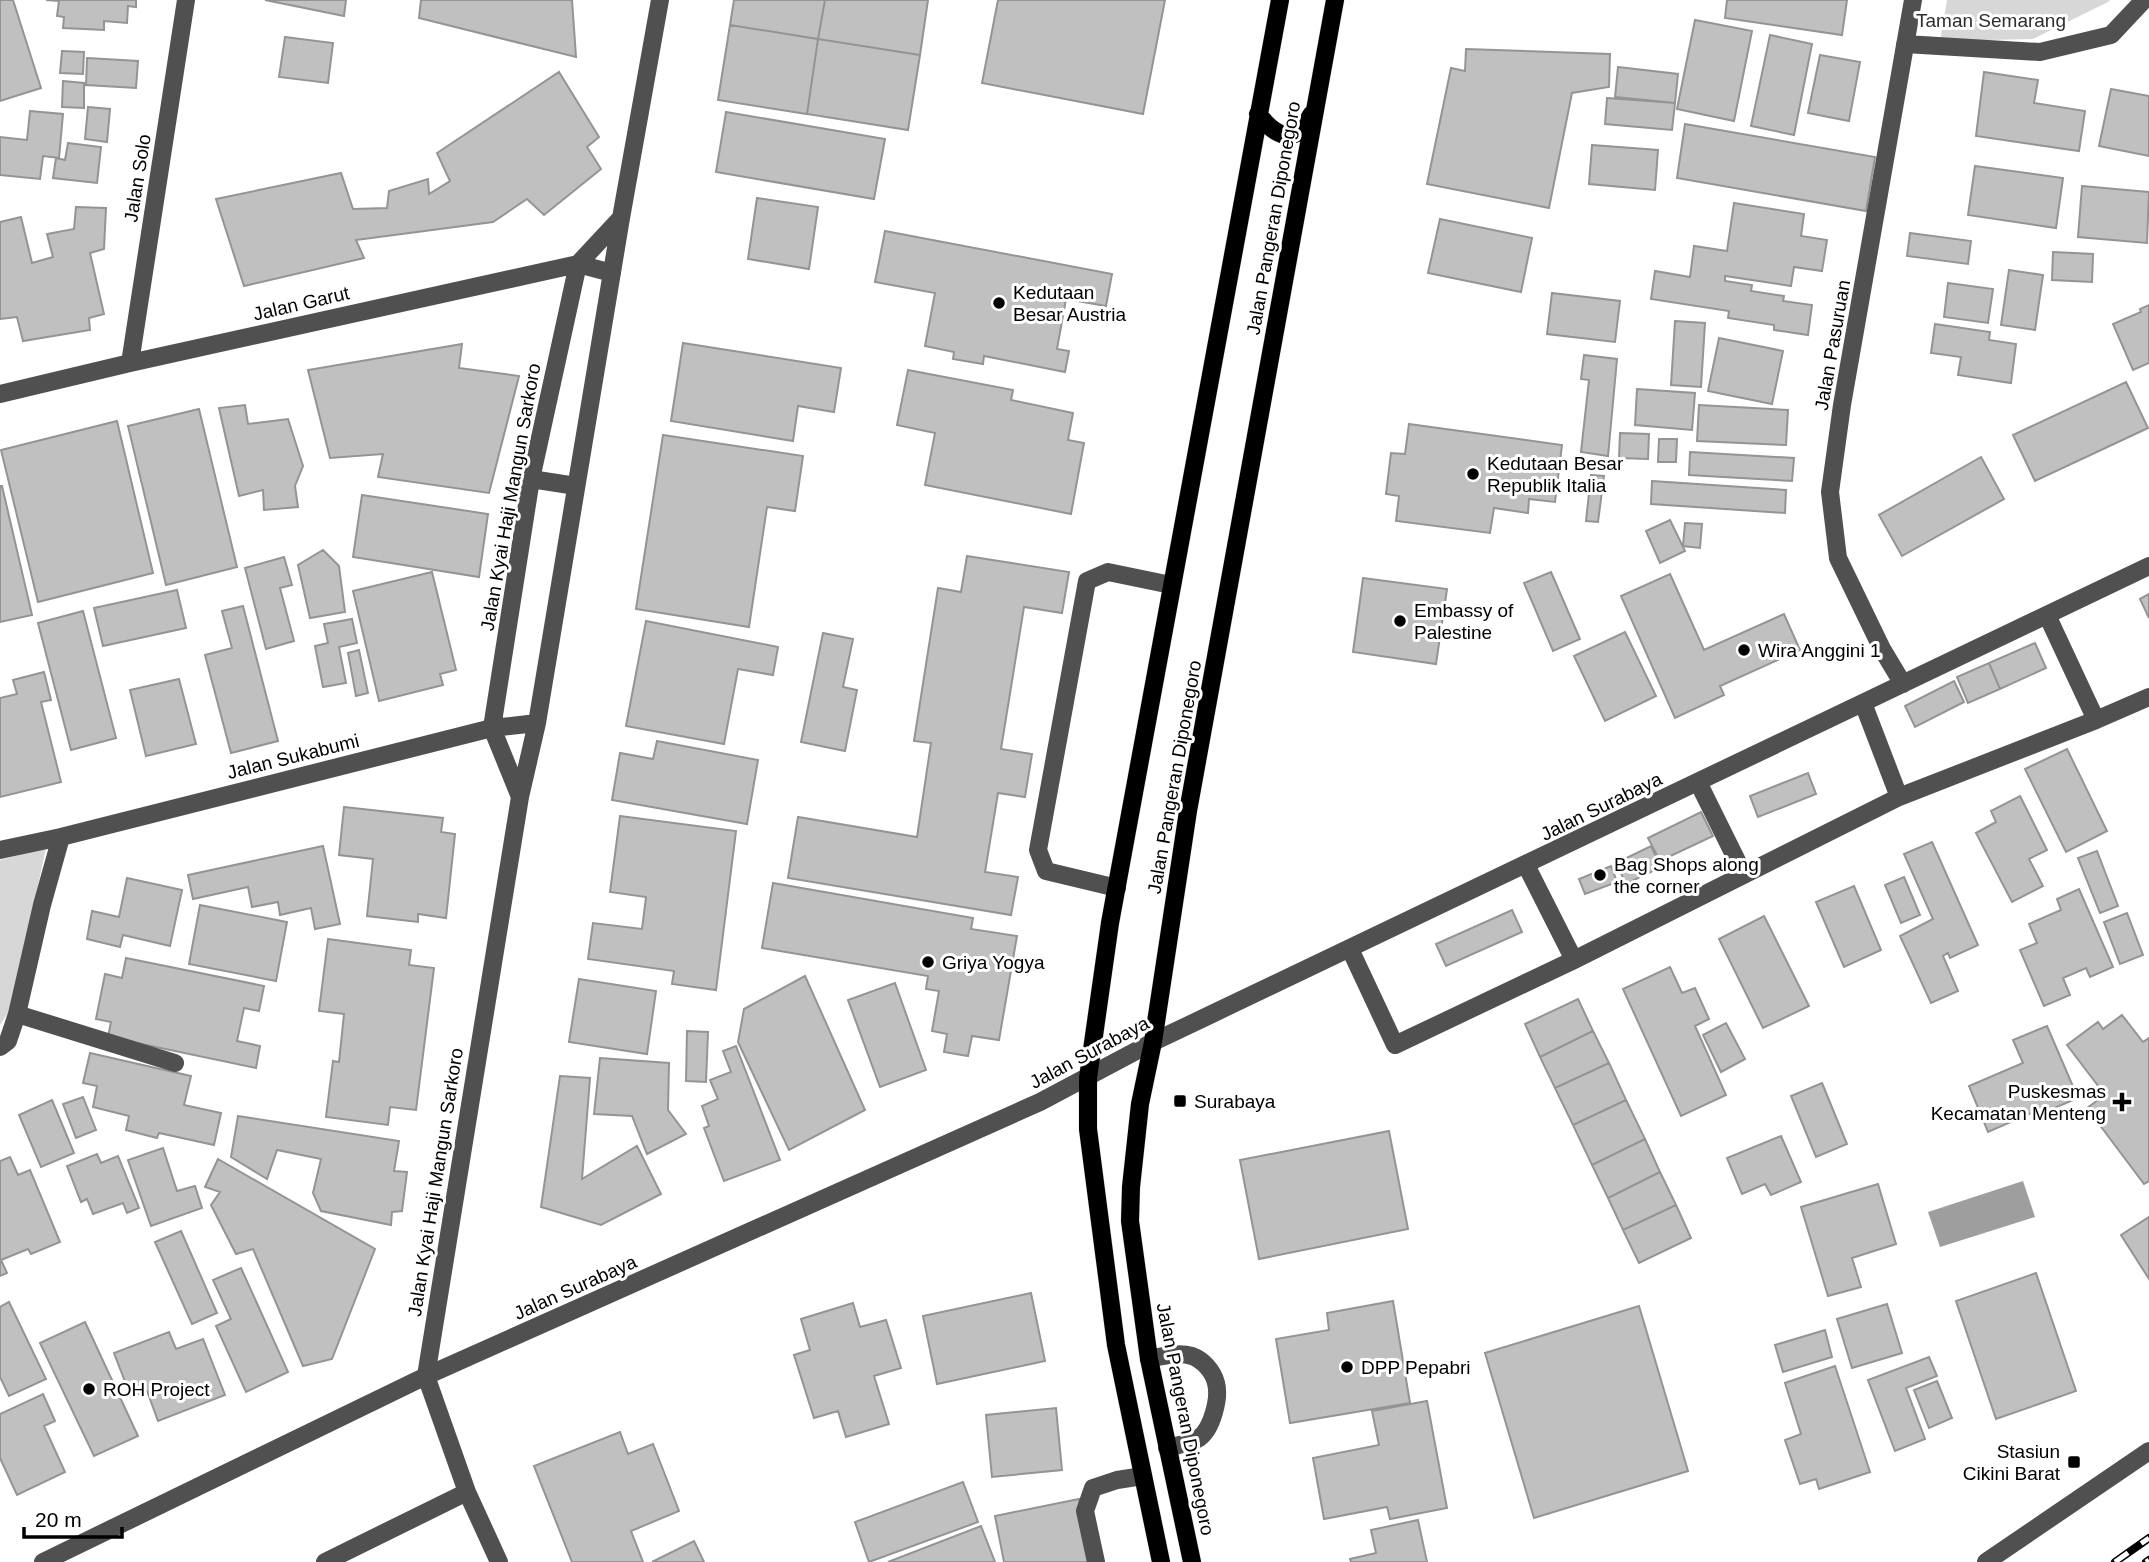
<svg xmlns="http://www.w3.org/2000/svg" width="2149" height="1562" font-family="Arial,sans-serif">
  <style>
    .green { fill: #d7d7d7 }
    .water { fill: #9e9e9e }
    .building { fill: #c0c0c0; stroke: #949494; stroke-width: 2 }
    .lines { fill: none; stroke-linecap: round; stroke-linejoin: round }
    .major-casing { stroke: #dbdbdb; stroke-width: 19 }
    .minor { stroke: #505050; stroke-width: 18 }
    .major { stroke: #000; stroke-width: 18 }
    .rail-casing { stroke: #000; stroke-width: 8 }
    .rail { stroke: #fff; stroke-width: 5; stroke-dasharray: 16; stroke-linecap: butt }
    .poi-dot { fill: #000; stroke: #fff; stroke-width: 2.5 }
    .labels { text-anchor: middle; stroke-width: 6; stroke-linejoin: round; paint-order: stroke }
    .park-label { font-size: 19px; fill: #2e2e2e; stroke: #fff }
    .street-label { font-size: 19px; fill: #000; stroke: #fff }
    .poi-label { font-size: 19px; fill: #000; stroke: #fff; text-anchor: start }
  </style>
  <rect width="100%" height="100%" fill="#fff"/>
  <path class="green" d="M1947,0H2109L2110,1L2033,39L1940,41Z
    M46,848L12,1007L0,1025V860Z"/>
  <path class="water" d="M2023,1181L2035,1217L1940,1247L1928,1212Z"/>
  <path class="building" d="M0,0H13L41,88L0,101Z
    M46,0H136V7L128,6L127,23L104,21V30L63,28L64,17L57,16L59,1Z
    M265,0H346L344,16Z
    M421,0H572L576,57L419,18Z
    M734,0H825L818,39L730,25Z
    M825,0H928L920,55L818,39Z
    M998,0H1165L1143,114L982,83Z
    M1727,0H1847L1842,35L1725,18Z
    M1695,20L1752,31L1734,121L1677,109Z
    M730,25L818,39L807,114L718,100Z
    M1770,35L1812,44L1794,135L1751,126Z
    M285,37L333,43L328,83L279,77Z
    M818,39L920,55L908,130L807,114Z
    M1466,49L1610,54L1609,87L1572,93L1549,208L1427,184L1451,68L1465,71Z
    M62,51L84,52L83,74L60,73Z
    M1820,55L1860,62L1849,121L1808,113Z
    M87,58L138,61L136,88L86,85Z
    M1618,67L1678,74L1675,103L1615,97Z
    M559,72L599,137L587,147L601,169L544,215L527,199L493,222L356,240L364,258L244,286L216,199L341,173L353,209L387,208L389,191L428,179L429,194L450,181L437,153Z
    M1984,72L2038,80L2034,103L2085,111L2079,151L1976,136Z
    M63,81L84,83V108L62,107Z
    M2111,89L2149,96V156L2099,146Z
    M1607,98L1675,103L1672,130L1605,124Z
    M88,107L110,109L107,142L85,139Z
    M30,111L63,114L59,158L43,156L40,179L0,175V137L27,140Z
    M726,112L885,139L874,199L716,172Z
    M1685,124L1875,157L1866,211L1677,178Z
    M68,143L101,147L97,183L53,178L56,158L65,160Z
    M1592,145L1658,150L1655,190L1589,184Z
    M1975,166L2063,178L2056,228L1968,215Z
    M2082,186L2149,192L2147,243L2078,237Z
    M757,198L818,207L809,269L748,259Z
    M1734,203L1804,214L1801,236L1827,240L1822,271L1794,267L1791,286L1725,276V281L1752,285L1751,291L1784,296L1783,301L1812,305L1808,335L1774,330V325L1728,318L1729,311L1651,299L1655,271L1690,277L1694,246L1727,251Z
    M76,207L106,208L104,249L90,253L104,314L89,318L90,330L23,341L17,317L0,319V222L21,217L32,263L53,257L47,234L74,229Z
    M1440,219L1532,238L1521,292L1428,273Z
    M885,231L1112,274L1106,306L1066,299L1057,349L1069,351L1065,372L984,356L983,364L953,359L954,352L925,346L935,293L875,282Z
    M1910,233L1971,241L1968,264L1907,256Z
    M2053,252L2093,254L2092,282L2052,280Z
    M2009,270L2043,275L2035,330L2001,325Z
    M1948,283L1993,289L1988,323L1944,317Z
    M1552,293L1620,301L1615,342L1547,334Z
    M2149,305V363L2133,370L2113,324L2141,312L2140,309Z
    M1675,321L1705,323L1701,387L1671,385Z
    M1935,324L1990,332L1989,340L2016,344L2011,383L1958,375L1961,357L1931,353Z
    M1719,338L1783,351L1772,404L1708,391Z
    M683,343L841,368L834,412L798,406L793,441L671,421Z
    M462,344L459,368L519,376L489,493L378,477L383,454L330,458L308,370Z
    M1584,355L1617,359L1608,456L1581,452L1589,380L1581,379Z
    M908,370L1013,390L1011,400L1073,413L1068,440L1084,443L1071,514L925,485L935,433L897,425Z
    M2126,382L2148,428L2035,481L2013,435Z
    M1637,389L1695,393L1692,430L1635,425Z
    M245,405L248,424L288,419L303,466L295,486L298,507L264,510L263,490L239,496L219,408Z
    M1699,405L1788,410L1786,445L1697,441Z
    M199,409L237,567L166,585L128,426Z
    M117,421L153,573L38,602L1,450Z
    M1409,424L1562,445L1555,502L1529,499L1528,513L1494,508L1490,533L1396,521L1399,496L1386,494L1391,453L1405,454Z
    M1620,433L1649,434L1648,459L1619,458Z
    M663,435L803,456L795,511L767,507L749,627L636,609Z
    M1659,439H1677L1676,462H1658Z
    M1690,452L1794,458L1792,481L1689,475Z
    M1981,457L2004,499L1902,556L1879,515Z
    M1591,475L1604,476L1598,522L1586,521Z
    M1652,481L1786,490L1785,513L1651,504Z
    M0,486H2L32,615L0,622Z
    M362,495L488,514L479,577L353,557Z
    M1670,520L1685,551L1660,563L1646,531Z
    M1685,523L1702,524L1700,548L1683,546Z
    M323,550L339,566L345,612L310,618L298,565Z
    M967,556L1069,572L1062,613L1024,607L1001,749L1032,754L1025,797L998,793L985,872L1018,877L1011,915L788,878L798,817L917,837L931,743L914,741L938,588L961,592Z
    M284,557L292,585L280,588L294,641L266,649L245,568Z
    M432,572L456,670L440,674L443,685L379,701L353,591Z
    M1551,572L1580,639L1553,651L1524,583Z
    M1670,574L1704,650L1784,614L1800,650L1720,686L1724,695L1675,718L1621,596Z
    M1363,578L1447,589L1436,664L1353,652Z
    M177,590L186,628L103,646L94,608Z
    M2149,594V618L2140,599Z
    M243,606L278,741L231,753L205,655L232,648L222,611Z
    M83,611L116,738L71,750L38,623Z
    M352,619L357,643L339,647L346,683L323,687L315,646L328,643L324,624Z
    M646,621L778,647L773,675L738,669L724,744L626,726Z
    M1625,632L1656,696L1605,721L1574,656Z
    M823,633L853,639L843,687L857,690L845,751L801,742Z
    M2035,643L2046,668L2000,689L1989,663Z
    M359,650L368,693L356,696L348,653Z
    M1989,663L2000,689L1968,703L1957,677Z
    M44,672L51,700L41,702L61,782L0,797V698L17,694L13,680Z
    M179,679L196,744L146,756L130,690Z
    M1954,681L1964,702L1915,727L1905,706Z
    M657,741L758,760L747,824L612,800L620,753L653,759Z
    M2067,749L2107,831L2066,852L2025,769Z
    M1808,773L1816,794L1758,817L1750,796Z
    M2020,796L2047,850L2029,859L2043,886L2012,902L1976,833L1996,822L1991,811Z
    M344,807L443,818L441,832L455,834L446,918L418,914V922L367,916L373,859L339,855Z
    M1701,812L1713,836L1660,861L1648,838Z
    M620,816L736,831L716,990L672,984L674,971L588,959L593,923L642,929L646,897L610,892Z
    M1932,842L1978,945L1950,958L1948,953L1943,956L1958,991L1931,1003L1900,936L1933,919L1904,854Z
    M323,846L340,924L315,929L311,908L280,915L278,902L252,907L248,887L193,899L188,875Z
    M1651,846L1661,867L1626,884L1616,863Z
    M2097,851L2118,906L2100,913L2078,858Z
    M1611,866L1617,882L1585,894L1579,879Z
    M1904,877L1920,915L1901,923L1885,885Z
    M127,878L182,890L170,946L123,935L120,947L87,939L92,911L119,917Z
    M773,883L973,918L971,929L1017,936L999,1040L972,1036L968,1056L944,1052L947,1034L932,1031L939,991L926,989L928,976L762,948Z
    M1854,886L1881,950L1844,967L1816,902Z
    M2079,889L2113,967L2090,977L2086,968L2063,978L2070,995L2044,1006L2020,950L2037,943L2029,924L2061,910L2057,899Z
    M200,905L287,922L276,981L189,964Z
    M1512,910L1522,932L1446,966L1436,944Z
    M2127,913L2143,955L2120,964L2104,922Z
    M1764,916L1809,1006L1763,1028L1719,939Z
    M328,939L411,950L409,965L434,968L416,1110L390,1107L388,1125L326,1117L333,1061L339,1062L344,1014L319,1011Z
    M126,958L264,986L259,1011L244,1008L237,1041L260,1046L256,1068L108,1037L111,1022L96,1019L105,974L122,978Z
    M1670,967L1682,993L1695,988L1709,1019L1695,1026L1726,1095L1681,1116L1623,989Z
    M805,976L865,1110L789,1150L738,1042L744,1009Z
    M579,979L656,991L647,1054L569,1042Z
    M895,983L926,1070L880,1087L848,1000Z
    M1578,999L1593,1031L1540,1057L1525,1024Z
    M2122,1015L2143,1042L2149,1038V1181L2144,1184L2087,1108L2105,1095L2067,1045L2098,1022L2103,1029Z
    M1726,1023L1745,1059L1721,1072L1703,1035Z
    M2047,1026L2078,1098L2045,1112L2043,1108L1988,1132L1969,1086L2023,1063L2013,1040Z
    M687,1031L708,1032L706,1082L686,1081Z
    M1593,1031L1609,1063L1555,1088L1540,1057Z
    M736,1046L780,1160L724,1181L704,1128L709,1126L702,1106L718,1099L710,1080L731,1072L723,1051Z
    M90,1053L191,1076L184,1105L221,1113L214,1145L159,1133L157,1138L126,1130L129,1116L93,1107L97,1086L83,1083Z
    M600,1058L669,1063L668,1110L686,1134L647,1154L632,1116L594,1114Z
    M1609,1063L1626,1100L1573,1125L1555,1088Z
    M560,1076L590,1078L582,1179L637,1146L661,1194L601,1225L541,1207Z
    M1822,1083L1847,1144L1816,1157L1791,1096Z
    M83,1097L96,1130L76,1138L63,1104Z
    M52,1100L74,1153L41,1167L19,1115Z
    M1626,1100L1645,1139L1592,1165L1573,1125Z
    M238,1116L399,1141L394,1171L407,1172L402,1211L392,1212L391,1225L321,1211L313,1193L321,1159L277,1150L267,1179L231,1157Z
    M1389,1131L1408,1229L1259,1259L1240,1160Z
    M1781,1136L1801,1182L1771,1195L1765,1184L1742,1194L1727,1158Z
    M1645,1139L1660,1172L1608,1198L1592,1165Z
    M163,1148L177,1191L195,1186L202,1208L151,1226L128,1160Z
    M97,1154L101,1163L118,1156L139,1208L127,1213L123,1203L93,1214L87,1199L81,1202L67,1166Z
    M10,1157L18,1175L30,1170L60,1242L31,1254L28,1249L1,1260L7,1273L0,1276V1161Z
    M218,1159L375,1249L332,1359L303,1366L253,1249L236,1254L211,1205L220,1192L205,1187Z
    M1660,1172L1676,1205L1623,1230L1608,1198Z
    M1878,1184L1896,1244L1852,1258L1861,1287L1828,1296L1801,1207Z
    M1676,1205L1691,1238L1639,1263L1623,1230Z
    M2149,1217V1279L2121,1235Z
    M181,1231L217,1313L192,1324L155,1242Z
    M241,1268L288,1372L246,1392L216,1326L231,1319L213,1280Z
    M2036,1273L2076,1391L1996,1419L1956,1301Z
    M1031,1293L1045,1361L937,1384L923,1316Z
    M1393,1301L1410,1403L1290,1423L1276,1339L1329,1330L1327,1313Z
    M9,1302L46,1379L9,1396L0,1377V1307Z
    M853,1303L860,1327L886,1320L901,1368L874,1376L889,1424L846,1437L838,1411L814,1418L794,1355L810,1350L801,1319Z
    M1887,1304L1902,1353L1852,1368L1837,1319Z
    M1639,1306L1688,1471L1534,1518L1485,1353Z
    M85,1322L138,1436L94,1456L40,1343Z
    M1825,1330L1832,1357L1783,1372L1775,1345Z
    M169,1332L176,1349L203,1339L225,1395L158,1421L147,1391L131,1397L114,1353Z
    M1929,1357L1937,1376L1906,1388L1925,1439L1895,1451L1868,1380Z
    M1835,1366L1870,1472L1819,1489L1816,1479L1800,1484L1785,1440L1801,1434L1785,1383Z
    M1937,1381L1952,1418L1929,1428L1914,1390Z
    M43,1394L55,1421L44,1426L65,1472L17,1495L0,1458V1414Z
    M1427,1401L1447,1508L1390,1519L1387,1507L1324,1519L1313,1458L1379,1445L1372,1411Z
    M1056,1408L1062,1470L992,1477L986,1415Z
    M620,1432L628,1454L653,1444L679,1511L631,1531L643,1562H572L534,1466Z
    M963,1482L978,1522L869,1562L855,1522Z
    M1079,1499L1091,1562H1004L995,1516Z
    M1418,1520L1427,1562H1351L1350,1559L1376,1553L1371,1530Z
    M981,1526L995,1562H888Z
    M694,1541L704,1562H652Z"/>
  <g class="lines">
    <defs>
      <path id="major" d="M1258,114C1268,127 1286,145 1302,129C1306,125 1309,118 1312,114
        M1161,1562L1116,1345L1088,1129V1078L1110,923L1280,0
        M1192,1562L1149,1359L1130,1221L1131,1187L1140,1104L1153,1042L1188,811L1335,0"/>
    </defs>
    <use href="#major" class="major-casing"/>
    <path class="minor" d="M1905,44L2040,52L2111,35L2144,0
      M130,363L186,0
      M0,394L130,363L578,264L612,273
      M531,479L576,486
      M2047,615L2096,720
      M1903,684L1882,649L1838,558L1830,492L1842,405L1913,0
      M1863,703L1899,797
      M1698,782L1744,875
      M520,797L492,728L531,479L578,264L621,218
      M0,850L61,837L492,728L537,723
      M1526,865L1574,960
      M1117,888L1046,871L1038,850L1087,581L1108,572L1171,585
      M1350,949L1395,1045L1574,960L1899,797L2096,720L2149,697
      M17,1014L175,1063
      M0,1047L8,1041L17,1014L42,905L61,837
      M1149,1359C1163,1356 1178,1352 1192,1356C1203,1360 1213,1371 1216,1383C1220,1398 1212,1429 1199,1438C1190,1444 1177,1445 1167,1448
      M43,1562L426,1376L1040,1102L1153,1042L1214,1013L2149,566
      M325,1562L467,1492
      M499,1562L467,1492L426,1376L520,797L537,723L621,218L660,0
      M1096,1562L1085,1511L1093,1488L1117,1480L1143,1476
      M1986,1562L2149,1451"/>
    <use href="#major" class="major"/>
    <defs>
      <path id="rail" d="M2115,1562L2149,1538
        M2146,1562L2149,1560"/>
    </defs>
    <use href="#rail" class="rail-casing"/>
    <use href="#rail" class="rail"/>
  </g>
  <g class="poi-dot">
    <circle cx="999" cy="303" r="7"/>
    <circle cx="1473" cy="474" r="7"/>
    <circle cx="1400" cy="621" r="7"/>
    <circle cx="1744" cy="650" r="7"/>
    <circle cx="1600" cy="875" r="7"/>
    <circle cx="928" cy="962" r="7"/>
    <rect x="1173" y="1094" width="14" height="14" rx="3.5"/>
    <path d="M2118.5 1091.5h7v7h7v7h-7v7h-7v-7h-7v-7h7z"/>
    <circle cx="1347" cy="1367" r="7"/>
    <circle cx="89" cy="1389" r="7"/>
    <rect x="2067" y="1455" width="14" height="14" rx="3.5"/>
  </g>
  <g class="labels">
    <g class="park-label">
      <text x="1991" y="27">Taman Semarang</text>
    </g>
    <g class="street-label">
      <text transform="translate(137 178) rotate(-81)" y="7">Jalan Solo</text>
      <text transform="translate(1273 218) rotate(-80)" y="7">Jalan Pangeran Diponegoro</text>
      <text transform="translate(301 303) rotate(-13)" y="7">Jalan Garut</text>
      <text transform="translate(1832 345) rotate(-80)" y="7">Jalan Pasuruan</text>
      <text transform="translate(510 497) rotate(-80)" y="7">Jalan Kyai Haji Mangun Sarkoro</text>
      <text transform="translate(293 756) rotate(-14)" y="7">Jalan Sukabumi</text>
      <text transform="translate(1174 777) rotate(-80)" y="7">Jalan Pangeran Diponegoro</text>
      <text transform="translate(1601 806) rotate(-26)" y="7">Jalan Surabaya</text>
      <text transform="translate(1089 1052) rotate(-28)" y="7">Jalan Surabaya</text>
      <text transform="translate(435 1182) rotate(-81)" y="7">Jalan Kyai Haji Mangun Sarkoro</text>
      <text transform="translate(575 1287) rotate(-24)" y="7">Jalan Surabaya</text>
      <text transform="translate(1186 1419) rotate(79)" y="7">Jalan Pangeran Diponegoro</text>
    </g>
    <g class="poi-label">
      <text x="1013" y="299">Kedutaan<tspan x="1013" dy="22">Besar Austria</tspan></text>
      <text x="1487" y="470">Kedutaan Besar<tspan x="1487" dy="22">Republik Italia</tspan></text>
      <text x="1414" y="617">Embassy of<tspan x="1414" dy="22">Palestine</tspan></text>
      <text x="1758" y="657">Wira Anggini 1</text>
      <text x="1614" y="871">Bag Shops along<tspan x="1614" dy="22">the corner</tspan></text>
      <text x="942" y="969">Griya Yogya</text>
      <text x="2106" y="1098" text-anchor="end">Puskesmas<tspan x="2106" dy="22">Kecamatan Menteng</tspan></text>
      <text x="1194" y="1108">Surabaya</text>
      <text x="1361" y="1374">DPP Pepabri</text>
      <text x="103" y="1396">ROH Project</text>
      <text x="2060" y="1458" text-anchor="end">Stasiun<tspan x="2060" dy="22">Cikini Barat</tspan></text>
    </g>
  </g>
  <path d="M24 1527v10h98v-10" fill="none" stroke="#000000" stroke-width="3.5"/>
  <text x="35" y="1527" font-size="21" fill="#000000" stroke="#ffffff" stroke-width="5" paint-order="stroke">20 m</text>
</svg>
